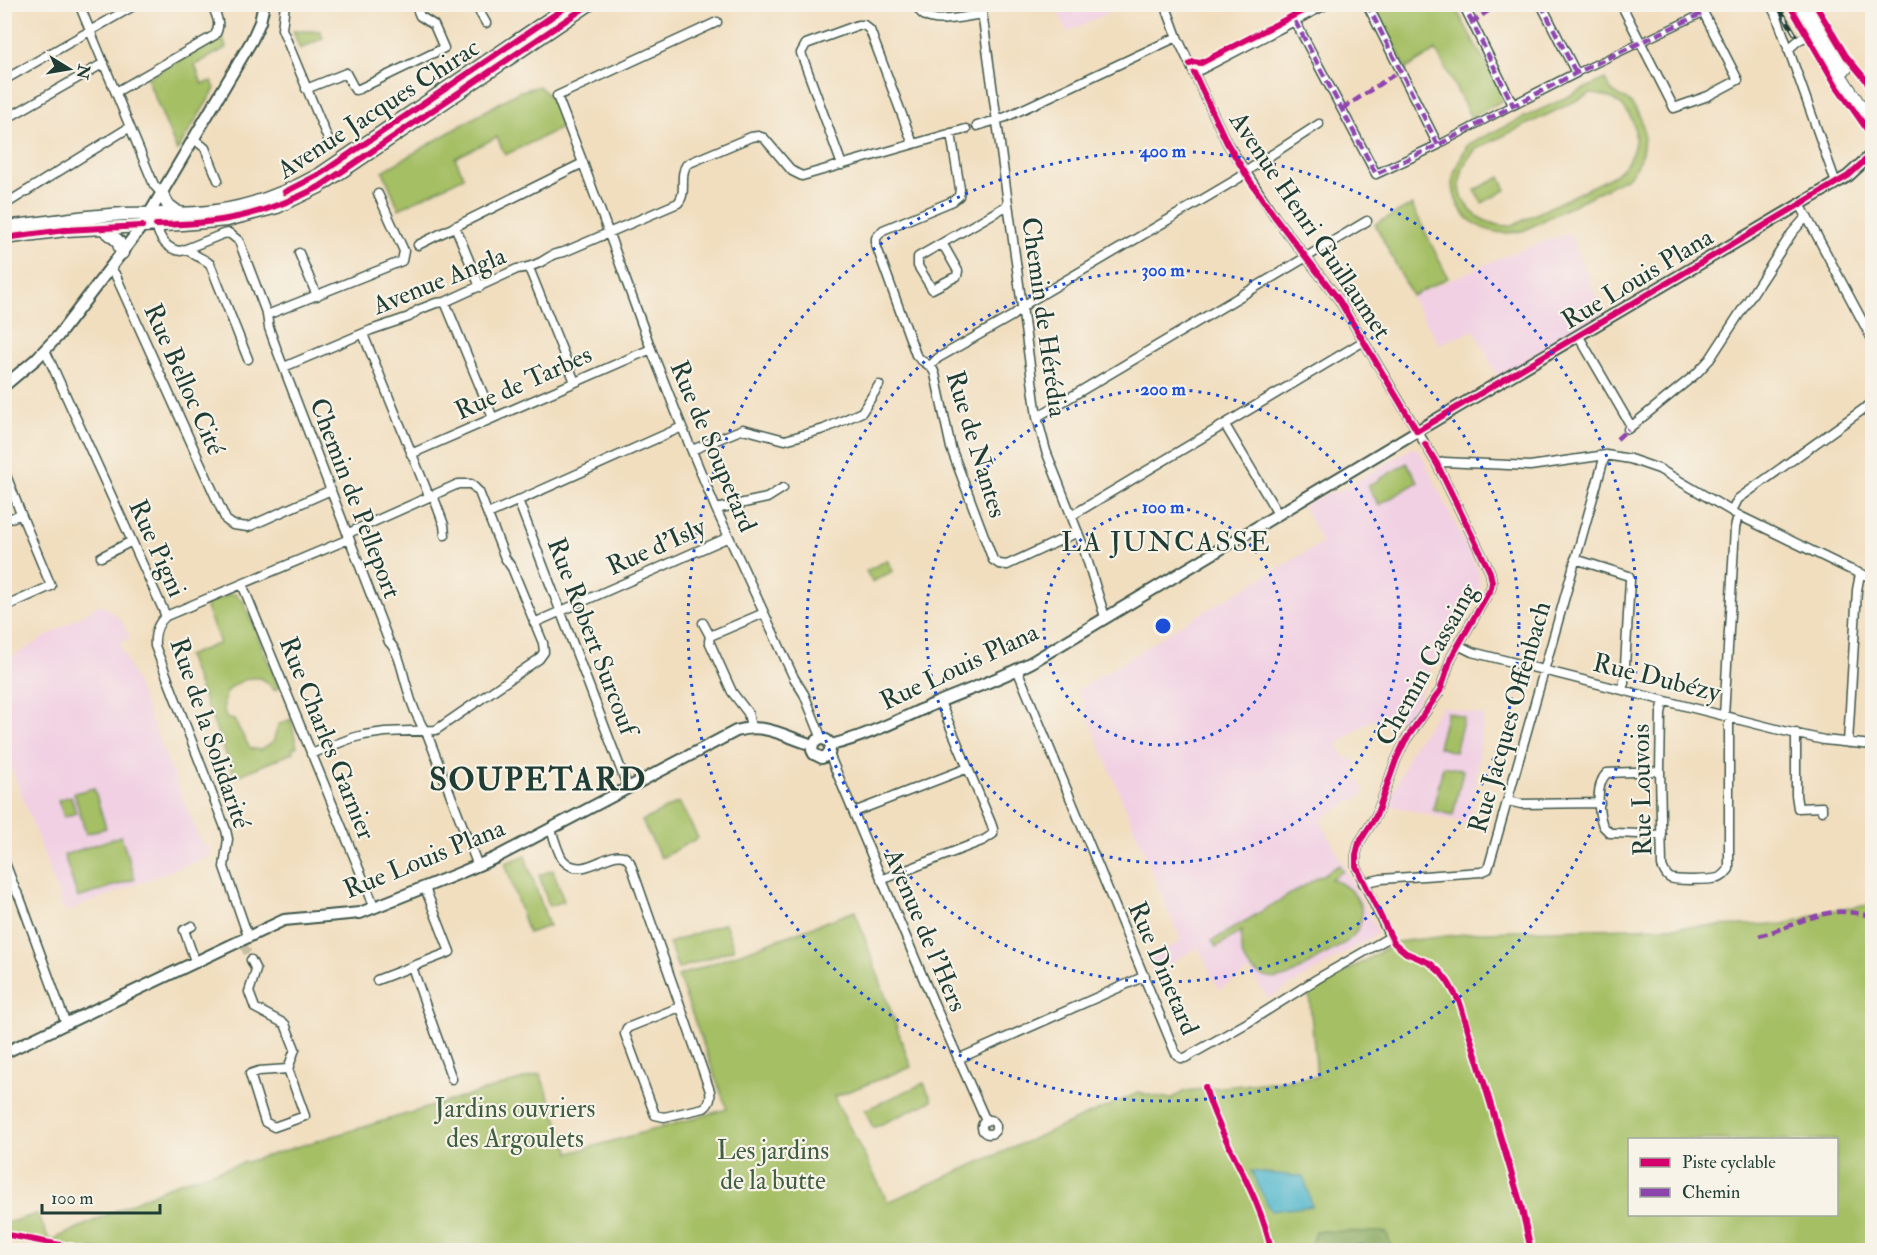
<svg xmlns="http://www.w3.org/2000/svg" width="1877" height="1255" font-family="'IM FELL Double Pica',serif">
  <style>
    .built { fill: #f1d0e3 }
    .green { fill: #a5bf65; stroke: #627e4c; stroke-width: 1.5; fill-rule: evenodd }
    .forest { fill: #84a65a; stroke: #527247; stroke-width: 1.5 }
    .water { fill: #4fb6cd; stroke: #377a80; stroke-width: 1.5 }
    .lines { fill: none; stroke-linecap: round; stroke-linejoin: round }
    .minor-tunnel { stroke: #c7bea3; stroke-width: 8; stroke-dasharray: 8 4; stroke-linecap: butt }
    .pedestrian-casing { stroke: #3e5549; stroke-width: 9 }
    .minor-casing { stroke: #3e5549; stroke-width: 11 }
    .tertiary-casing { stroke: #3e5549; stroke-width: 14 }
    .secondary-casing { stroke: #3e5549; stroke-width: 15 }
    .primary-casing { stroke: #3e5549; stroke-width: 16 }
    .pedestrian { stroke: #fff; stroke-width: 6 }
    .minor { stroke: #fff; stroke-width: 8 }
    .tertiary { stroke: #fff; stroke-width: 10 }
    .secondary { stroke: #fff; stroke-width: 12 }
    .primary { stroke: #fff; stroke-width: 14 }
    .rail-casing { stroke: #1f3d34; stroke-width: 4.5 }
    .rail { stroke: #f7f3e8; stroke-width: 2; stroke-dasharray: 7; stroke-linecap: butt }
    .quiet { stroke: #8e44ad; stroke-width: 4.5; stroke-dasharray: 9 4.5; stroke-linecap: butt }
    .cycleway-casing { stroke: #f7f3e8; stroke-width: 10 }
    .cycleway { stroke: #d6006c; stroke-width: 6 }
    .ring { fill: none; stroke: #1d4ed8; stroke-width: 3; stroke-dasharray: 3 6 }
    .labels { text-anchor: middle; stroke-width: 4.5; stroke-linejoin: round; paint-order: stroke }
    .street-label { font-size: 26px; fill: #1f3d34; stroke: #f7f3e8 }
    .park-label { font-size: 26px; fill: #405e40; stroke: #f7f3e8 }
    .quarter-label { font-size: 28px; letter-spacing: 1.5px; fill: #1f3d34; stroke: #f7f3e8 }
    .district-label { font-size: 32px; font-weight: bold; letter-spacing: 1.5px; fill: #1f3d34; stroke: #f7f3e8 }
    .centre { fill: #1d4ed8; stroke: #f7f3e8; stroke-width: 3 }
    .ring-label { font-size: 18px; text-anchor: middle; font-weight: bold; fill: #1d4ed8; stroke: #f7f3e8; stroke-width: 4.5; stroke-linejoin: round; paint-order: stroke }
  </style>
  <rect width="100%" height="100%" fill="#f7f3e8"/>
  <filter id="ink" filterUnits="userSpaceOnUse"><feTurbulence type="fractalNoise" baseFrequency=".0167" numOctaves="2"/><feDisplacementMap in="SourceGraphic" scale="12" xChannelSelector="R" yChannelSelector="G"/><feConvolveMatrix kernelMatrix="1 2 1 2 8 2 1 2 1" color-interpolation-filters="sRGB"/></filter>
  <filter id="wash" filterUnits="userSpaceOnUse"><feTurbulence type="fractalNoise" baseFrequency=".008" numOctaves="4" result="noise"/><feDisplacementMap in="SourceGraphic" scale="24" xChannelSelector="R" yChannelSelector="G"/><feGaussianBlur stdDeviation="1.35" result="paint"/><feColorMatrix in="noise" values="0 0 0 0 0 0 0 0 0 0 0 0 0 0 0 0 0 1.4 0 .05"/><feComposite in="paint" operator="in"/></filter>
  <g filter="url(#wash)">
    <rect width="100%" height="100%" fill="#f1debf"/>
    <path class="built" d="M1055,5H1125L1067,32Z
      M1569,233L1604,314L1498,378L1475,330L1439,344L1411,297L1510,254Z
      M1412,448L1419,450L1479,572L1480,593L1460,626L1451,627L1438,648L1407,727L1400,720L1384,719L1382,715L1362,726L1337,745L1348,760L1353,757L1358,765L1352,769L1366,793L1330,813L1321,821L1378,933L1268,999L1250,971L1219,989L1198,947L1154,973L1148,959L1181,941L1077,690L1119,665L1174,629L1322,543L1303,506L1327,493L1340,491Z
      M101,604L120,619L130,637L120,644L203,847L208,845L212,855L65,912L5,750V661Z
      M1442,706L1484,716L1470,824L1388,805L1411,750Z"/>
    <path class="green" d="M1375,5H1454L1505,99L1471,118L1436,50L1406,69L1387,31Z
      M293,31H320L323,38L300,49Z
      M222,35L226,48L195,65L202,84L212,81L215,89L177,151L147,78Z
      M1605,79C1607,82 1609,88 1612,91C1616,95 1623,97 1628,101C1651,121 1647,157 1628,177L1525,230C1488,242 1447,216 1454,174C1457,163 1463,154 1468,144ZM1590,94C1638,95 1651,150 1613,176L1512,226C1480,227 1451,203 1463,169C1465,161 1471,155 1476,149Z
      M539,86C552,97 558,112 563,127L505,155L497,137L455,158L464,177L399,209L383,171L518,92Z
      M1500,177L1506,190L1482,203L1475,190Z
      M1412,205L1448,278L1412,296L1375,224Z
      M1407,463L1418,482L1379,505L1368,486Z
      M887,560L893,571L872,582L866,571Z
      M230,594H235L244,602L279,688L274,690C271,687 268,682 264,680C253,673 231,684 226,694C222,702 224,711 226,718L234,720L250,748L260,750L273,742L278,725L291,719L297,747L292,748L294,752L235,777L187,656L220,643L205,605Z
      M1447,712L1464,717L1455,752L1438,747Z
      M1443,766L1463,770L1453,815L1433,810Z
      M94,788L106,828L86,834L74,793Z
      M71,796L76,813L64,817L58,800Z
      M679,802L698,838L661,858L642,821Z
      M121,836L135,879L78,898L64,855Z
      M525,856L549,926L528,933L505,863Z
      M1339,865L1343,871L1331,879C1355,888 1373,911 1353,936C1344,946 1329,952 1318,958C1308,965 1297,973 1286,977C1268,983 1247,972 1242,954C1240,947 1241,939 1242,931L1216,947L1212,941Z
      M553,870L564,901L549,906L539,875Z
      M1872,905V1250H71L5,1237L4,1224L37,1214L50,1241L176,1183L540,1074L570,1153L727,1109L678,976L855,911L911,1067L834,1097L888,1202L1138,1093L1171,1099L1185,1091L1317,1077L1309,993L1397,942L1481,932L1784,924L1842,908ZM1630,1140H1836V1214H1630Z
      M725,923L734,949L678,969L669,943Z
      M924,1083L932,1101L873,1128L865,1110Z"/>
    <path class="forest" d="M1315,1231L1386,1232L1393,1250H1366L1364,1244L1353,1245L1346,1250H1310Z"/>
    <path class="water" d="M1251,1171L1304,1177L1312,1206L1271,1211Z"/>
  </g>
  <g filter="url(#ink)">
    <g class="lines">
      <path class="minor-tunnel" d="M244,946L251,960"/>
      <defs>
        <path id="pedestrian" d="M1576,73L1703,13
          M1438,145L1513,105"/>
        <path id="minor" d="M79,4L154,185L162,194
          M285,4L282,29L330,144
          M475,4L486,23
          M916,4C918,9 920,13 925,16C937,24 968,16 982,14
          M981,4L1037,417L1046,451L1082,543L1105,617
          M1463,4L1513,105L1576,73L1541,4
          M1621,4L1674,108L1708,96L1738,80L1699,4
          M1770,4L1777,17L1836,183
          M1295,21L1376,174L1438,145L1367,4
          M717,22L557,96L583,163L651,349L682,427L716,509L794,678L804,694L822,739
          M1788,50C1797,41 1802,35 1815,38
          M1194,73L1327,4
          M4,80L137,4
          M306,89L346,73L355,90L359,89L444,48L434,25L420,16L415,4
          M116,92L215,35C222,24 216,16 212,4
          M4,120L104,63
          M977,126L1006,117L1177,37
          M951,133L960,189L959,196L953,201L883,230L876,238V245L916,355C922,363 932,364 935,374L951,448L993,560L999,564L1007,565L1078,532
          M194,139L205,148L218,180
          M842,165L801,53L806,44L858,25H864L870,30L913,144
          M1800,204L1872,339
          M4,205L130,127
          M156,225C159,238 167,250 181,251L223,234L229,233L239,241L267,315L269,328L278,353L389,642C400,653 402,672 407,687C411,703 419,722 428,736L478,866
          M455,226L480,287
          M418,245L583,163
          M940,245L945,248L958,271L957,276L932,289L918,266V257L1008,205
          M188,248C193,257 203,257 210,264L248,359
          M299,253L317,296
          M110,268L115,274L226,520L233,525L248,527L331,490
          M529,268L575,382
          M445,302L493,418
          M267,315L402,261L404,251L378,194
          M363,334L429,496L434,498L444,525L445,535
          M1578,335L1631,426
          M45,350L166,616
          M930,366L938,358L1012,316L1029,302L1239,178L1251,168L1319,124
          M284,367L371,330L409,317L418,310L436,303L445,302L517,269C526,268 533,266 541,262C552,256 551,254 564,252L678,203C688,192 678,176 687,164L751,137L758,136L764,138L792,171L802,176L966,129
          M1037,417L1367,221
          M1225,425L1278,514
          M1628,429L1696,374L1710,359L1792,233L1806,217
          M692,450L743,429L785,440L824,429L862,412L879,385
          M411,454L651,349
          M1437,464L1444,462L1530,466L1606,455L1630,459L1659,469L1738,515L1849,569L1872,578
          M4,470L21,514L51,586L4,607
          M518,500L628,788
          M716,509L767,498L783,488
          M1732,511L1738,499L1872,403
          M488,514L682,427
          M1071,516L1364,341
          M4,521L21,514
          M101,557L132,541
          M1575,559L1629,576L1630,580L1624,683L1622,690
          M242,584L375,908
          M534,623L729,537
          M703,623L710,636L709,641L732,692L748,713L751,727
          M710,636L764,613
          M1458,645L1472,652L1784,731L1824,740L1872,745
          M1017,669L1175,1052L1180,1058H1185L1247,1023L1317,979L1390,937L1356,866V855L1359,843L1376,816L1396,760L1405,741L1440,691L1451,658L1491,588L1492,582L1490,572L1437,464L1339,300L1275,217L1227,143L1177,37L1165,4
          M1664,701L1661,713L1660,771L1662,866C1664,871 1665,875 1670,878C1677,881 1710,880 1718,878C1723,877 1726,873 1729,869V717
          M1724,716L1735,528L1738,515
          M1796,733V795L1798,808L1822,807V811
          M1848,743L1857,590L1860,574
          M311,754L352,738L364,735L385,732L436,730L539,659L544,652L543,643L512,568L505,558L479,492L471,484H458L353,531L347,535
          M829,754L932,999L986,1121
          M1660,771L1607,773C1595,784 1598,812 1603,826L1610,833H1615L1662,835
          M1508,801L1521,804L1600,803
          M854,812L968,768
          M550,828C554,836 558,854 563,860C582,881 607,851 623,856C626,857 628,860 630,862L710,1091C711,1099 710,1103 704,1108L664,1117L655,1115L625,1034L627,1028L680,1007
          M4,860L15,889L20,898L66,1024
          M881,880L984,840L993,834V829L991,823L940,702
          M1363,883L1381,879L1481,872L1488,869L1603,462L1606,455
          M192,926L184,930L195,961
          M248,936L224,867L228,839L226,830L155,646C154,633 157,624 166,616L349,539
          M251,960L256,970L249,992L255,1008L285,1024L295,1049L288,1069L305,1116L274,1127L265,1122L250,1074L259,1071L288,1069
          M412,967L452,1079
          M377,980L450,952L425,888
          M958,1059L1145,976
          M982 1127a7 7 0 1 1 14 0a7 7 0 1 1-14 0Z"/>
        <path id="tertiary" d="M4,386L36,359L58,336L142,226L252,40L260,22L264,4
          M813,745L812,750L814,754L822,758L829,754L831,745
          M813,745C818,737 826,737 831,745
          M831,745C867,736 900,719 934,704C967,690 1000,679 1032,662L1417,431L1836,183L1848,176L1872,154
          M4,1053L284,920L360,913L455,875L495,858L736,731C765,722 785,737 813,745"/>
        <path id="secondary" d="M162,194L168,205L180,214
          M4,227C44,223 84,216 124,214C155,213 186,216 216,211C254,206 288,192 320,174L571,4
          M103,228L118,241L122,253
          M4,238L65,230L182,224L227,220L277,207L319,187L590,4"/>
        <path id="primary" d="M1795,4L1815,38L1872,126
          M1807,4L1845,68"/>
      </defs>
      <use href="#pedestrian" class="pedestrian-casing"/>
      <use href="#minor" class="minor-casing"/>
      <use href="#tertiary" class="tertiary-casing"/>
      <use href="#secondary" class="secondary-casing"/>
      <use href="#primary" class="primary-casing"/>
      <use href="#pedestrian" class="pedestrian"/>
      <use href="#minor" class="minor"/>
      <use href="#tertiary" class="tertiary"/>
      <use href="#secondary" class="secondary"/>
      <use href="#primary" class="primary"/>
      <defs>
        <path id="rail" d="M1777,4L1795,34"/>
      </defs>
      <use href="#rail" class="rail-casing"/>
      <use href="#rail" class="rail"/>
      <path class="quiet" d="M1367,4L1438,145
        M1463,4L1513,105
        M1541,4L1576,73
        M1295,21L1376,174L1438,145L1576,73L1703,13
        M1471,23L1498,4
        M1342,109L1401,70
        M1617,439L1628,429
        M1759,936C1785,929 1807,916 1835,912C1847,911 1861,914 1872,916"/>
      <defs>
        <path id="cycleway" d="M1789,4L1836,85L1871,135V144L1872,145
          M1815,4L1846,56L1866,80L1872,93
          M1190,64L1193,62L1201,63L1316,4
          M1194,73L1227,143L1250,181L1275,217L1339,300L1417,431L1836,183L1848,176L1872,154
          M285,192L320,174L563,9
          M156,225C219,224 262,216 319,187L590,4
          M4,238L65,230L142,226
          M1425,444L1437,464L1490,572L1492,582L1491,588L1451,658L1440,691L1405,741L1396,760L1376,816L1359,843L1356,855V866L1394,943L1406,953L1430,963L1441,973L1448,982L1460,1003L1521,1205L1531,1250
          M1205,1087C1221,1143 1260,1192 1271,1250
          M4,1234L86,1250"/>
      </defs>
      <use href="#cycleway" class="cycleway-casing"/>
      <use href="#cycleway" class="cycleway"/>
    </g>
  </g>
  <g class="ring">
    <circle cx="1163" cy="626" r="119"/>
    <circle cx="1163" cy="626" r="237"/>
    <circle cx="1163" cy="626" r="356"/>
    <circle cx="1163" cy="626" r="475"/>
  </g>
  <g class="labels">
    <g class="street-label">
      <text transform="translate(378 108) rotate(-33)" y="9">Avenue Jacques Chirac</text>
      <text transform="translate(1311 225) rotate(56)" y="9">Avenue Henri Guillaumet</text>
      <text transform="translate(1637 278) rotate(-31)" y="9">Rue Louis Plana</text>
      <text transform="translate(439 280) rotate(-22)" y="9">Avenue Angla</text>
      <text transform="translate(1045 317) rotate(82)" y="9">Chemin de Hérédia</text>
      <text transform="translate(185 379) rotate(66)" y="9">Rue Belloc Cité</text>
      <text transform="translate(523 382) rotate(-24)" y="9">Rue de Tarbes</text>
      <text transform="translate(977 444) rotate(73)" y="9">Rue de Nantes</text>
      <text transform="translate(714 446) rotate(67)" y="9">Rue de Soupetard</text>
      <text transform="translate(356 498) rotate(69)" y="9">Chemin de Pelleport</text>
      <text transform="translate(656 546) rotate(-24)" y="9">Rue d'Isly</text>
      <text transform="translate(158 548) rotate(66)" y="9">Rue Pigni</text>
      <text transform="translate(593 636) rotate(69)" y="9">Rue Robert Surcouf</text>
      <text transform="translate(1426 664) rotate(-61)" y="9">Chemin Cassaing</text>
      <text transform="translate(959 666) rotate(-25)" y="9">Rue Louis Plana</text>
      <text transform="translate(1657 677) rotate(14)" y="9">Rue Dubézy</text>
      <text transform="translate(1509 717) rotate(-74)" y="9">Rue Jacques Offenbach</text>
      <text transform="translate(211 733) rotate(71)" y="9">Rue de la Solidarité</text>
      <text transform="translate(328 738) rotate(68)" y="9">Rue Charles Garnier</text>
      <text transform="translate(1641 790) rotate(-91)" y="9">Rue Louvois</text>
      <text transform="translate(424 858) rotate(-22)" y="9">Rue Louis Plana</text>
      <text transform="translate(926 930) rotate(67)" y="9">Avenue de l'Hers</text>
      <text transform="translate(1164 968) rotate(67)" y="9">Rue Dinetard</text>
    </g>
    <g class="park-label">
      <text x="515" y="1117">Jardins ouvriers<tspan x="515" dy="30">des Argoulets</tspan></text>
      <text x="773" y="1159">Les jardins<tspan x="773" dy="30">de la butte</tspan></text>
    </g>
    <g class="quarter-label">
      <text x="1166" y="551">LA JUNCASSE</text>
    </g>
    <g class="district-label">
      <text x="538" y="790">SOUPETARD</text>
    </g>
  </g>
  <circle cx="1163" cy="626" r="9" class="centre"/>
  <g class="ring-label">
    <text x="1163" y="157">400 m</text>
    <text x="1163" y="276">300 m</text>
    <text x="1163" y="395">200 m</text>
    <text x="1163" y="513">100 m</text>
  </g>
  <rect width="1877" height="1255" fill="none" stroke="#f7f3e8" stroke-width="24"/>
  <rect x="1628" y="1138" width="210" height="78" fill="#f7f3e8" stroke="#a1aaa0" stroke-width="1.5"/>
  <rect x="1640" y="1158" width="30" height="9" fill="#d6006c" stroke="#a1aaa0" stroke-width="1.5"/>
  <text x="1682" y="1168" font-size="18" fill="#1f3d34">Piste cyclable</text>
  <rect x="1640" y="1188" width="30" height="9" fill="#8e44ad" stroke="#a1aaa0" stroke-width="1.5"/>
  <text x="1682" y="1198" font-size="18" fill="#1f3d34">Chemin</text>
  <g transform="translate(69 69) rotate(101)" stroke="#f7f3e8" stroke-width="4.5" paint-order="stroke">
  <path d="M0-4.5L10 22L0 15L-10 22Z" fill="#1f3d34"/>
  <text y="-9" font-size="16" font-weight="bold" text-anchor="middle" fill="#1f3d34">N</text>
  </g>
  <path d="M42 1204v9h118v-9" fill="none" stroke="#1f3d34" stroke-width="3"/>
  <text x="51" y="1204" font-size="18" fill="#1f3d34" stroke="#f7f3e8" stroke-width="4.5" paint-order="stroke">100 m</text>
</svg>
